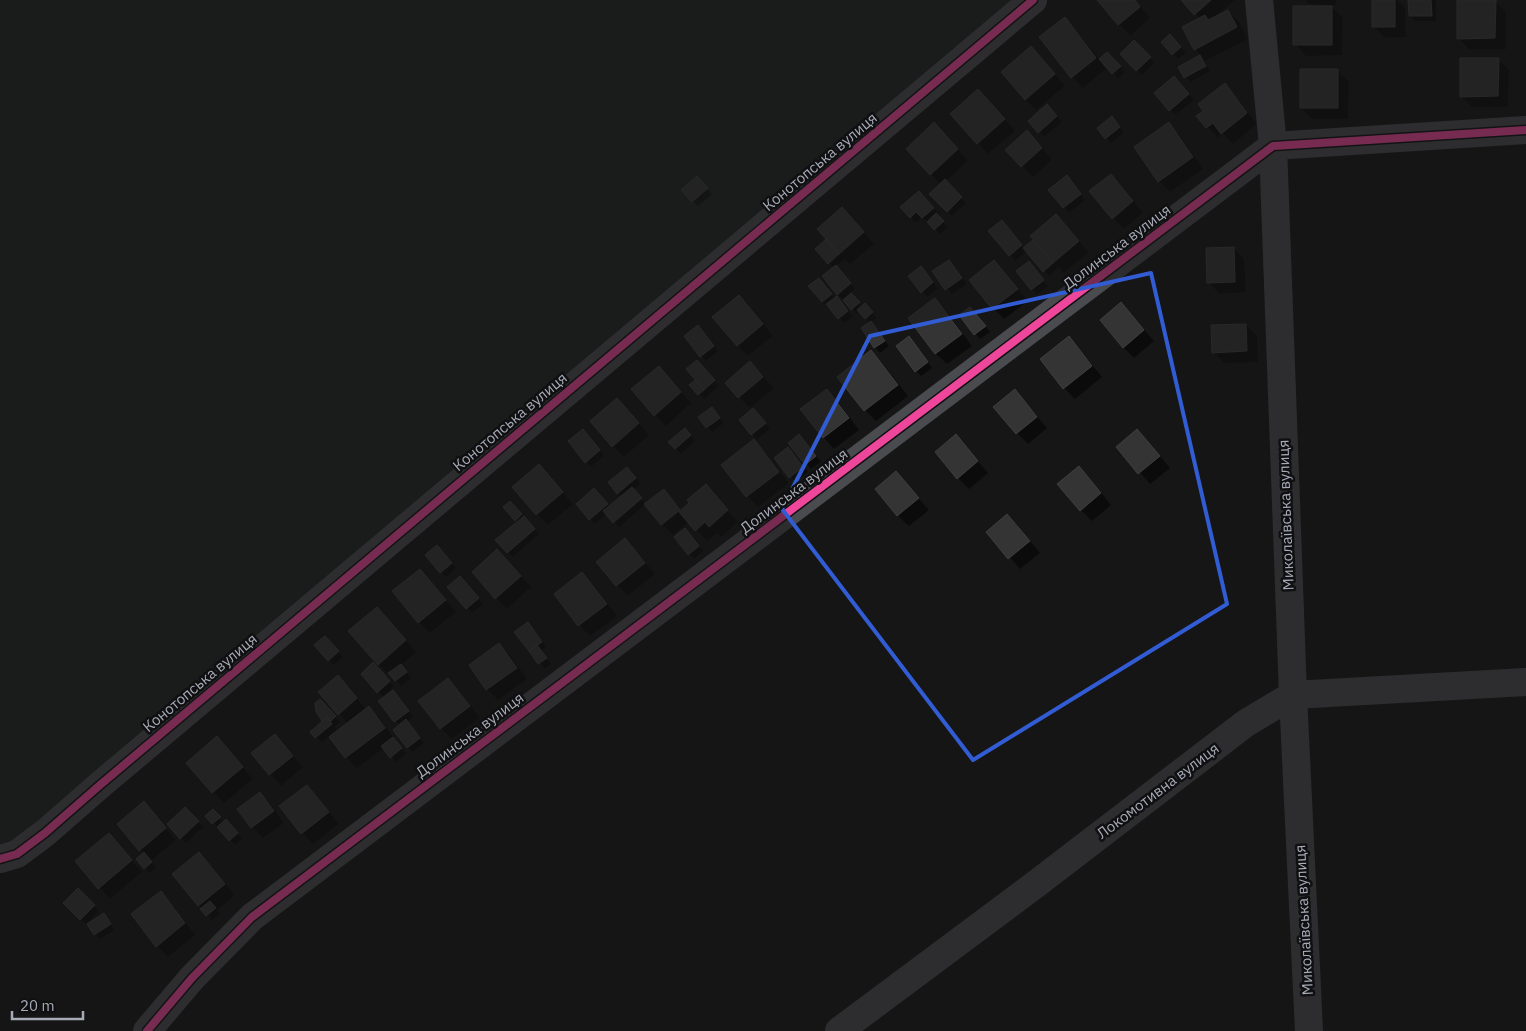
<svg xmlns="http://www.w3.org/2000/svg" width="1526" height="1031" font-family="'IBM Plex Sans',sans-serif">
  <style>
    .green { fill: #1e241f }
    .shadow { fill: #0007 }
    .building { fill: #343435; stroke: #3e3f42 }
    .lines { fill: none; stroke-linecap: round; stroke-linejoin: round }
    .street { stroke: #4a4b4f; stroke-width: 28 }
    .cycleway-casing { stroke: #101012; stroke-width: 11 }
    .cycleway { stroke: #ed469a; stroke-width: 8 }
    .marked { fill: none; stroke: #325cd3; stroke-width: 4; stroke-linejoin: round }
    .labels { text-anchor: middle; stroke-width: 5; stroke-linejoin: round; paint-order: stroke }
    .street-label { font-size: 15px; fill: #a7abb6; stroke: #101012 }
  </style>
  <rect width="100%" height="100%" fill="#161616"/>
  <path class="green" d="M0,0H1015L20,842L0,848Z"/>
  <path class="shadow" d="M1098,0H1135L1150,18L1130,36Z
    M1183,0H1235L1216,16L1228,11L1239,22L1248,39L1204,61L1210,71L1191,82L1185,77L1180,67L1201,55L1195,49L1200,19Z
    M1305,0H1337L1336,5H1329L1343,18L1342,55L1306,56L1295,44L1329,7V5L1309,4Z
    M1373,0H1397L1405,8L1406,37L1385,38L1374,27Z
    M1409,0H1436V21H1415L1410,16Z
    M1495,1L1506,12V49H1469L1458,38Z
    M1064,19L1075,30L1100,60L1107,53L1125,72L1118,78L1104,62L1102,64L1106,69L1083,88L1072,77Z
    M1175,41L1186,53L1178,59L1162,42Z
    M1134,42L1155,63L1142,75L1122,54Z
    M1042,59L1065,86L1036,110L1025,99Z
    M1498,59L1509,70L1508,107H1472L1461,96Z
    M1338,71L1349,82L1348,119H1312L1301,108Z
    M1179,83L1194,100L1175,115L1170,110Z
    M1225,85L1235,96L1257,124L1233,144L1223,134L1218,138L1198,116L1205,111Z
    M989,102L1015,131L988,154L978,143Z
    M1052,111L1062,122L1044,137L1030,121Z
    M1117,123L1124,133L1111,143L1106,138Z
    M1169,124L1180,135L1203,169L1170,192L1159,181Z
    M945,135L968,161L945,182L966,203L952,216L931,194L941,185L931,174Z
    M1038,143L1052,160L1033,177L1007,150Z
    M1111,175L1122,186L1143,213L1124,229L1113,218Z
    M696,177L712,194L698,206L682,190Z
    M1072,182L1085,200L1069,213L1050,190Z
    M924,197L938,213L936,215L948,227L940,234L922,217L916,223L902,208Z
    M1056,215L1089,252L1064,273L1059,267L1049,276L1027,251L1015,261L1010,255L1007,227L1025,249L1035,240Z
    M853,219L874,244L850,264L845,259L836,266L855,289L850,293L862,307L870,310L877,318L871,322L889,346L880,353L875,347L862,328L870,323L860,311L857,314L838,294L834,268L829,263Z
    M1233,248L1244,259L1246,292L1220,294L1209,283Z
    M949,261L967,284L952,294L934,272Z
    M994,262L1005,273L1028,301L1004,319L993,308L971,280Z
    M1034,268L1048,286L1037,295L1018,271Z
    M926,273L938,288L927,297L922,292Z
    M824,285L835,299L842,303L853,317L844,323L829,306L828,307L822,302Z
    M935,300L946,311L972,346L947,364L936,354Z
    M1121,304L1154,341L1134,358L1123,347Z
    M750,308L773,336L748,356L737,345Z
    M975,313L990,332L980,339L960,316Z
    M1246,325L1257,336L1258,362L1224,363L1213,352Z
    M703,331L718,351L706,361L701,356Z
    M1068,338L1079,349L1102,377L1075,399L1064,388Z
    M914,343L932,368L921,376L916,371Z
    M871,352L882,363L908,396L876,421L865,410Z
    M750,363L774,388L750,408L739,397Z
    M702,366L719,386L704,399L691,385L697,380Z
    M669,378L691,403L666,426L655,415Z
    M827,391L838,402L859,430L834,449L824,438L802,410Z
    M1015,391L1047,428L1028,444L1017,433Z
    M628,410L649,435L624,457L613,446Z
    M717,414L724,423L712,432L707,427Z
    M758,415L770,429L757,440L741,420Z
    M1137,431L1148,442L1170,468L1150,484L1118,447Z
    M690,435L695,441L681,454L675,448Z
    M588,436L604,456L591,467L586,462Z
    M956,436L988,473L969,489L958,478Z
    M754,441L765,452L789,483L758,507L747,496L723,465Z
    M804,441L821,462L811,469L790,443Z
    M793,454L808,472L795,482L776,459Z
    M539,466L573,504L548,525L537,514Z
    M1079,468L1090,479L1111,505L1092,521L1081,510Z
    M896,473L929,510L909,526L898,516L877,489Z
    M632,474L641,484L633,490L646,504L664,491L682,511L706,486L738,522L721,537L717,533L707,541L689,522L673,535L662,524L646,504L619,527L607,514L595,524L578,504L599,495L610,507L622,497L618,493Z
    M504,507L515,508L539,534L513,557L508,552L518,522Z
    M1007,515L1018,526L1040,553L1020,569L988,532Z
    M690,535L703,551L694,559L689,554Z
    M625,540L636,551L655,574L628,596L617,585Z
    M442,552L456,568L446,577L441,572Z
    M508,562L531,587L507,609L496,598Z
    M420,570L456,612L430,633L419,622Z
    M582,574L593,584L617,616L590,636L579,625Z
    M465,583L483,604L472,613L449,587Z
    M377,608L416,652L401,665L411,678L401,686L391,674L389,675L378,664Z
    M533,629L546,647L541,651L551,664L545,669L516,632Z
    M330,643L343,657L334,665L329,660Z
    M499,644L510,655L527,679L498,700L487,689L470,665Z
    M378,669L394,687L384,696L385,697H398L413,717L407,722L424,743L413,752L408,747L400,726L380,702L384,698L378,692Z
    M338,677L367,710L369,708L380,719L406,754L396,762L384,748L357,768L346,757L331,738L349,724L339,714Z
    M448,679L459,690L480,718L452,739L441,728L420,702Z
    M325,705L340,722L335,727L337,730L322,742L312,732L324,721L317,712Z
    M275,735L303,767L281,786L253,754Z
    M217,738L253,779L224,803L213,792Z
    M306,786L317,797L339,824L313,844L302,833Z
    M260,794L271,805L284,823L263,838L252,827Z
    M144,803L176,840L151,861L156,868L150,873L145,868L144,854L119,824Z
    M185,809L203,827L186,843L168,824Z
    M218,815L225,823L231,826L242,839L235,845L207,816Z
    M109,834L142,872L110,899L77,861Z
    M198,853L209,864L235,895L217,910L220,914L212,920L199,905Z
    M78,890L99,911L86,924L65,903Z
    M161,893L172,904L195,935L168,957L157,946Z
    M104,915L115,930L100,939L95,934Z"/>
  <path class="building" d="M1097,0H1135L1140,7L1118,25Z
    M1181,0H1211L1194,15Z
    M1372,0H1395V27H1372Z
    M1408,0H1431L1432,16H1409Z
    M1457,0H1496L1495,38L1457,39Z
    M1293,6H1332V45H1293Z
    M1228,10L1237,27L1194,50L1182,27L1205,15L1208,20Z
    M1065,17L1096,58L1071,78L1039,37Z
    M1170,34L1181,47L1172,55L1161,42Z
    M1134,40L1151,57L1136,71L1120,54Z
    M1031,46L1055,74L1025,100L1001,72Z
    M1107,52L1121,66L1112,74L1099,59Z
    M1200,55L1206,66L1184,78L1178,67Z
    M1460,58H1499L1498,96L1460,97Z
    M1300,69H1338V108H1300Z
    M1174,76L1189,94L1169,111L1154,93Z
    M1225,83L1247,113L1221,134L1213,123L1206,128L1196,116L1203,111L1198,104Z
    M978,89L1005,119L977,144L950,114Z
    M1047,104L1057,116L1038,133L1028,121Z
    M1112,116L1120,127L1105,139L1097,128Z
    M934,122L958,149L930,175L906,149Z
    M1169,122L1193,157L1158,182L1134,147Z
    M1027,130L1042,148L1021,167L1005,150Z
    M1111,174L1133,201L1112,219L1089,191Z
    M1067,175L1081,194L1063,208L1048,190Z
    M697,176L708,188L692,202L681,190Z
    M945,179L962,197L947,212L929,194Z
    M919,191L934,208L922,218L916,212L910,218L900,207Z
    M842,207L864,232L839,254L817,229Z
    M936,213L944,221L934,230L927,222Z
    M1056,214L1079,241L1053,263L1030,236Z
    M1002,220L1022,245L1009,256L988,231Z
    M826,239L839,254L828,264L815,249Z
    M1033,240L1053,263L1043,272L1023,248Z
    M1234,247L1235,282L1207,283L1206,248Z
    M949,260L962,278L945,290L932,271Z
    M994,260L1018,289L992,309L969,280Z
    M1029,261L1044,280L1031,290L1016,271Z
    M836,265L851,283L837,295L822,276Z
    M921,266L933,282L921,293L908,276Z
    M819,278L832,294L822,302L808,286Z
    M851,293L860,302L851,310L843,300Z
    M739,295L763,324L737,346L712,317Z
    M837,296L848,311L838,319L826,304Z
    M935,298L962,334L935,354L908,318Z
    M1121,302L1144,330L1123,348L1100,320Z
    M865,303L873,312L865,319L857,310Z
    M970,307L986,326L974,335L959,315Z
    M871,321L885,341L874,348L861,328Z
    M1246,324L1247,351L1212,353L1211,325Z
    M698,325L714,346L700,357L684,336Z
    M909,336L928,362L915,372L896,346Z
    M1069,336L1092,366L1063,389L1040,359Z
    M871,350L898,385L864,411L837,377Z
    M697,360L715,380L704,390L686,369Z
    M750,361L763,377L738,398L725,383Z
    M659,366L681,392L654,416L631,389Z
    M695,380L704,390L698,395L689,385Z
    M827,389L849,418L823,438L800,409Z
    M1015,389L1037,417L1016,434L993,407Z
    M617,398L639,423L612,447L590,421Z
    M712,407L720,418L706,428L698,417Z
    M753,408L766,423L751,435L739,420Z
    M685,428L691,435L675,449L668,442Z
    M583,429L600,450L585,463L568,441Z
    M1137,429L1160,456L1138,474L1116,447Z
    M799,434L816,456L805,465L788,443Z
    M956,434L978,461L957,479L935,452Z
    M754,439L779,472L746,497L721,465Z
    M788,447L803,467L789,478L774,458Z
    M539,464L563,492L536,515L512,487Z
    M1079,466L1101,493L1080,511L1057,484Z
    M627,467L636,478L617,494L608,482Z
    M896,471L919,498L897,516L875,489Z
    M706,484L728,510L709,527L705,522L695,531L679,512L689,503L687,500Z
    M632,487L642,498L613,523L603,511Z
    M594,488L608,504L589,520L576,504Z
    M664,489L680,510L661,525L644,504Z
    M510,501L522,514L515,521L503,507Z
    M1007,514L1030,541L1008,559L986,532Z
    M524,516L535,529L507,553L495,540Z
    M685,528L699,546L688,555L674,537Z
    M625,538L645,563L616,586L596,562Z
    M437,545L452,563L440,573L425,555Z
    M497,549L521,576L495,599L472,572Z
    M420,569L446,600L418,623L392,591Z
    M582,572L607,604L578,626L554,594Z
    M460,576L479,598L466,609L447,587Z
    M377,607L406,640L378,665L348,631Z
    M528,622L542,642L529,651L514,632Z
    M325,636L339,651L328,661L314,645Z
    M499,643L517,668L486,690L469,665Z
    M537,645L547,658L538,664L529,651Z
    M373,662L390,681L377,693L361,674Z
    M401,664L407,672L395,681L388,673Z
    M338,675L357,698L338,715L318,692Z
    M448,678L470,706L440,729L418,701Z
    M393,690L409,711L394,722L378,701Z
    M320,699L336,716L331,721L327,717L322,721L316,712L315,703Z
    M369,706L385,728L345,758L329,737Z
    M327,717L332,724L315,738L310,732Z
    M406,719L420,738L407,748L393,730Z
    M275,734L293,756L269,775L251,753Z
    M217,736L243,767L212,793L186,763Z
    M393,737L402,748L390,758L381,746Z
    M307,785L329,812L301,834L279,806Z
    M260,792L274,811L251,828L237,809Z
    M144,801L166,828L139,851L117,824Z
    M185,807L199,821L180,839L167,824Z
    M213,809L221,817L212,824L205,816Z
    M226,819L238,833L229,841L217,827Z
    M109,833L132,860L98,889L75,861Z
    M144,852L152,862L144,869L136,859Z
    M199,852L225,884L198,906L172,874Z
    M78,888L95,905L80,920L63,903Z
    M161,891L185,923L156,947L131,914Z
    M210,901L216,908L206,916L200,909Z
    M104,913L111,924L94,935L87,924Z"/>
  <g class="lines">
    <path class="street" d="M1259,0L1273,146L1293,695L1309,1031
      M0,859L17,854L45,833L100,785L1033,0
      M147,1031L192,978L252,917L1273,146L1526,130
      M839,1031L1036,884L1246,723L1293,695L1526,682"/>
    <defs>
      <path id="cycleway" d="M0,859L17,854L45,833L100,785L1033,0
        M147,1031L192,978L252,917L1273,146L1526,130"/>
    </defs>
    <use href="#cycleway" class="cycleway-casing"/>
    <use href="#cycleway" class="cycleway"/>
  </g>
  <path d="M0 0H1526V1031H0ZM1151,273L1227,604L973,760L782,509L870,336Z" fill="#161616" fill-opacity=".55" fill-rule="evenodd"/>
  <path class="marked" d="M1151,273L1227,604L973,760L782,509L870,336Z"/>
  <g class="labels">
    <g class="street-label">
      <text transform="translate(820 162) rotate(-40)" y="5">Конотопська вулиця</text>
      <text transform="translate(1117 247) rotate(-37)" y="5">Долинська вулиця</text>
      <text transform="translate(510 422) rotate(-40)" y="5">Конотопська вулиця</text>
      <text transform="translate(794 491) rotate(-37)" y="5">Долинська вулиця</text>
      <text transform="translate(1286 515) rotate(-92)" y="5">Миколаївська вулиця</text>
      <text transform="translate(200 683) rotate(-40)" y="5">Конотопська вулиця</text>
      <text transform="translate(470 735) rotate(-37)" y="5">Долинська вулиця</text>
      <text transform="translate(1158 791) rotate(-37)" y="5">Локомотивна вулиця</text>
      <text transform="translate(1304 920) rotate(-93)" y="5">Миколаївська вулиця</text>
    </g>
  </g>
  <path d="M12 1011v8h71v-8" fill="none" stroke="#a7abb6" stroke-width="2.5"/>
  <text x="20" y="1011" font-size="15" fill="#a7abb6" stroke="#101012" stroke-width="4" paint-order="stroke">20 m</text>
</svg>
